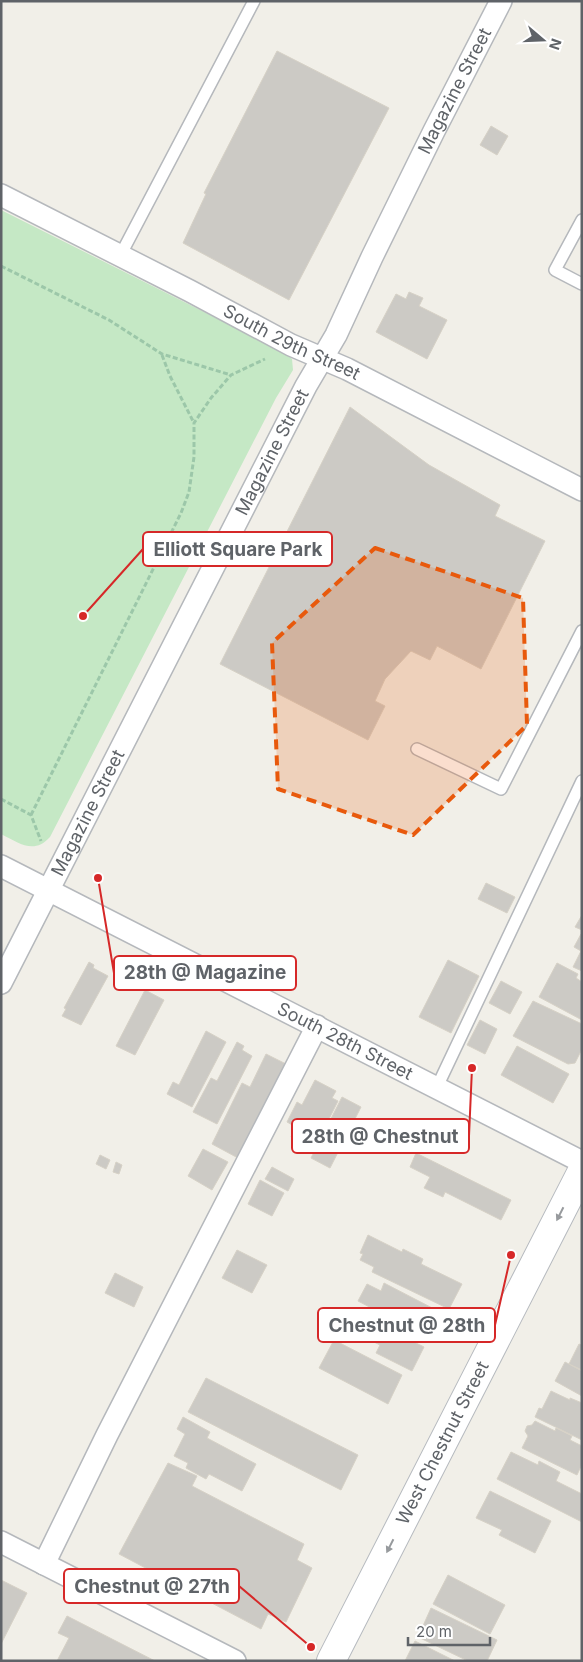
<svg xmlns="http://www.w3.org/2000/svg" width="583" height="1662" font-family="Inter,sans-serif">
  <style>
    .green { fill: #c5e8c5 }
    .building { fill: #cccac5; stroke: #d6d1c6 }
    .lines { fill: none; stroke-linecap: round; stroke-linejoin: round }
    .lane-casing { stroke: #b5b8bc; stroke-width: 14 }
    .street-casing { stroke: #b5b8bc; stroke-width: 24 }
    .secondary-casing { stroke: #b6babf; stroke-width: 30 }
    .path { stroke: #9cc7a9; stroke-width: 3; stroke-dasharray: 5 2.5; stroke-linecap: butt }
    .lane { stroke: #fff; stroke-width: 11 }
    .street { stroke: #fff; stroke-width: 21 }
    .secondary { stroke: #fff; stroke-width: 28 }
    .oneway { fill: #979a9d }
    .marked { fill: #e8590c; fill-opacity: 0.2; stroke: #e8590c; stroke-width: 4; stroke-dasharray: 10 6; stroke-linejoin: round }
    .labels { text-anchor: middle; stroke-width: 4.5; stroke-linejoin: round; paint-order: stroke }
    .street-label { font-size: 18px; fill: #5f6368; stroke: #fff }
    .leader { fill: none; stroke: #d62828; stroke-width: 2 }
    .callout-dot { fill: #d62828; stroke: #fff; stroke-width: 2 }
    .callout { fill: #fff; stroke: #d62828; stroke-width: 2 }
    .callout-label { font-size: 19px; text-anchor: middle; font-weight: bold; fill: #5f6368 }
  </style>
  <rect width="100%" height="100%" fill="#f1efe8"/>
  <path class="green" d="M1,210L284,352L292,359L293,370L276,398L50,837C34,855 19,843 1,834Z"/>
  <path class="building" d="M277,51L389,108L289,300L183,243L206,194L204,193Z
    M491,126L508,136L497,155L480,145Z
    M409,292L423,298L419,306L447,320L427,359L376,332L396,294L406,299Z
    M350,407L429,465L500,505L495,516L545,541L481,669L437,646L430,660L411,651L385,679L375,701L385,706L368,740L220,664Z
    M486,883L515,897L507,913L478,899Z
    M582,915V930L575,927Z
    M581,934H582V971L573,967L581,951L574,947Z
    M448,960L479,976L451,1033L419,1017Z
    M89,962L94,965L93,968L108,976L81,1025L62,1016L66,1009L64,1008Z
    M557,963L578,974L576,978L582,982V1020L539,997Z
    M501,981L522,992L510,1014L489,1003Z
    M145,990L164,1000L135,1055L116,1046Z
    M533,1001L582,1024V1049L575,1063L568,1064L513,1036Z
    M480,1020L497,1029L485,1054L467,1045Z
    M206,1031L226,1042L192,1107L167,1094L173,1082L179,1085Z
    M237,1042L244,1046L242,1050L252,1056L217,1124L193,1112L211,1078L217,1081Z
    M517,1046L569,1074L553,1103L501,1075Z
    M266,1054L286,1064L238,1158L212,1144L242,1083L250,1087Z
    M315,1080L336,1091L332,1098L338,1101L314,1149L291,1137L296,1127L287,1122L297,1102L302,1105Z
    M342,1097L361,1107L330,1168L311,1158Z
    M203,1149L228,1162L212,1190L188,1176Z
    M416,1153L511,1200L501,1220L445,1192L443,1197L424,1188L430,1177L410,1167Z
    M100,1155L110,1160L106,1169L96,1164Z
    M116,1162L122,1165L119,1174L113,1172Z
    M272,1167L294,1179L288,1191L265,1179Z
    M260,1180L284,1193L272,1216L248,1204Z
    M368,1235L402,1252L403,1249L423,1259L421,1264L462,1284L449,1309L372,1272L374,1267L360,1260L363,1254L360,1253Z
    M237,1250L267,1265L252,1293L222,1278Z
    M115,1273L143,1287L134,1307L105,1293Z
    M384,1283L438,1311L429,1330L427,1329L423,1335L358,1301L367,1284L381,1291Z
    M372,1321L424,1347L412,1371L376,1353L380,1345L364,1337Z
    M334,1340L402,1375L388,1404L319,1368Z
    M579,1344L582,1345V1370L569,1364Z
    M565,1362L582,1371V1396L555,1381Z
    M206,1378L358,1455L341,1490L188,1412Z
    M551,1391L570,1400V1398L582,1403V1440L535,1417L539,1408L542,1409Z
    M183,1417L210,1432L207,1438L256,1464L242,1491L209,1474L206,1479L186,1468L188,1463L174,1456L185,1434L177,1429Z
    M535,1421L555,1431L556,1428L572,1436L570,1440L582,1446V1464L577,1475L522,1448L528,1436L525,1431L527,1426L532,1425Z
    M511,1452L538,1465L539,1461L560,1472L556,1481L582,1494V1522L497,1479Z
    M168,1463L197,1476L192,1486L304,1544L297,1560L312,1568L286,1622L268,1614L261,1629L119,1554Z
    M490,1491L551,1521L535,1553L499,1535L502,1530L476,1518Z
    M448,1575L505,1605L490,1634L433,1604Z
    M1,1580L27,1593L1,1644Z
    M431,1608L497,1640L487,1661H468L418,1637Z
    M67,1616L155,1661H57L69,1638L58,1633Z
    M415,1641L455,1661H405Z"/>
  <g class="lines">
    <defs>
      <path id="lane" d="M582,220L555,270L582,284
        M120,256L254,1
        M417,749L501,789L582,631
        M437,1087L582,781"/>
      <g id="street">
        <path id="s1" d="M1,195L190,291L291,345L347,369L582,490"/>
        <path id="s2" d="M1,866L582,1162"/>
        <path id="s3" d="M1,983L306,386L336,335L372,257L434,131L501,1"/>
        <path d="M1,1542L235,1661"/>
        <path d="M44,1564L107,1435L317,1026"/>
      </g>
      <g id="secondary">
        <path id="s4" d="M331,1661L582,1171"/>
      </g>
    </defs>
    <use href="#lane" class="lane-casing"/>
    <use href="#street" class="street-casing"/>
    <use href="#secondary" class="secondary-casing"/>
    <path class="path" d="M1,266L109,320L162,354L231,375
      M162,355L170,376L194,423
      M1,799L31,815L41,841
      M31,815L181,513L189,492L194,457V423L211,398L231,375L265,359"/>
    <use href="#lane" class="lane"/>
    <use href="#street" class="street"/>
    <use href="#secondary" class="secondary"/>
  </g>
  <defs><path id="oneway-solid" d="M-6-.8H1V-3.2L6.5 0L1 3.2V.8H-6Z" transform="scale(1.25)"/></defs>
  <g class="oneway">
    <use href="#oneway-solid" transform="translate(560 1214) rotate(117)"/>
    <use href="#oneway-solid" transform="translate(390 1546) rotate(117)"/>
  </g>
  <path class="marked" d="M375,548L523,598L527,725L413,835L278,789L272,643Z"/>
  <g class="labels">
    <g class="street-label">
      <text dy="6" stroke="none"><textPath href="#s3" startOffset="1001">Magazine Street</textPath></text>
      <text dy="6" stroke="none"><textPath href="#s1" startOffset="326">South 29th Street</textPath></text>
      <text dy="6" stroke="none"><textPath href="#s3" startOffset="596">Magazine Street</textPath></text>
      <text dy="6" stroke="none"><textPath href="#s3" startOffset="191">Magazine Street</textPath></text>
      <text dy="6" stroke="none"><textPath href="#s2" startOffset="386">South 28th Street</textPath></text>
      <text dy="6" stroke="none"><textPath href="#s4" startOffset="245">West Chestnut Street</textPath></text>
    </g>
  </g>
  <path class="leader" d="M83 616L143 549M98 878L114 973M472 1068L469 1136M511 1255L495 1325M311 1647L239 1586"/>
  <g class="callout-dot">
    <circle cx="83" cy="616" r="5"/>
    <circle cx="98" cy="878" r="5"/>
    <circle cx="472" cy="1068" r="5"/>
    <circle cx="511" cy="1255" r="5"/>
    <circle cx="311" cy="1647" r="5"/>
  </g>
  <g class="callout">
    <rect x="143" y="532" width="189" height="34" rx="5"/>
    <rect x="114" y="956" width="182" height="34" rx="5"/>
    <rect x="292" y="1119" width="177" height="34" rx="5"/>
    <rect x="318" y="1308" width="177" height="34" rx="5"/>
    <rect x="64" y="1569" width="175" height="34" rx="5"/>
  </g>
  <g class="callout-label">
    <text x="238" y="556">Elliott Square Park</text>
    <text x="205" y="979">28th @ Magazine</text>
    <text x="380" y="1143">28th @ Chestnut</text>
    <text x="407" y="1332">Chestnut @ 28th</text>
    <text x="152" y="1593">Chestnut @ 27th</text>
  </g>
  <rect width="583" height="1662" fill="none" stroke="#5f6368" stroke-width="5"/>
  <g transform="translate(543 40) rotate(109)" stroke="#ffffff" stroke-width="4" paint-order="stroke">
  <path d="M0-4L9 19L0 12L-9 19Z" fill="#5f6368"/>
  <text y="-8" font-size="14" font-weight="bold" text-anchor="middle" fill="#5f6368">N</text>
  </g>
  <path d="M408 1637v8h82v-8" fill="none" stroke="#5f6368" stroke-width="2.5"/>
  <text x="416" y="1637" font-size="15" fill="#5f6368" stroke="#ffffff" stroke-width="4" paint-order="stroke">20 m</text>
</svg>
